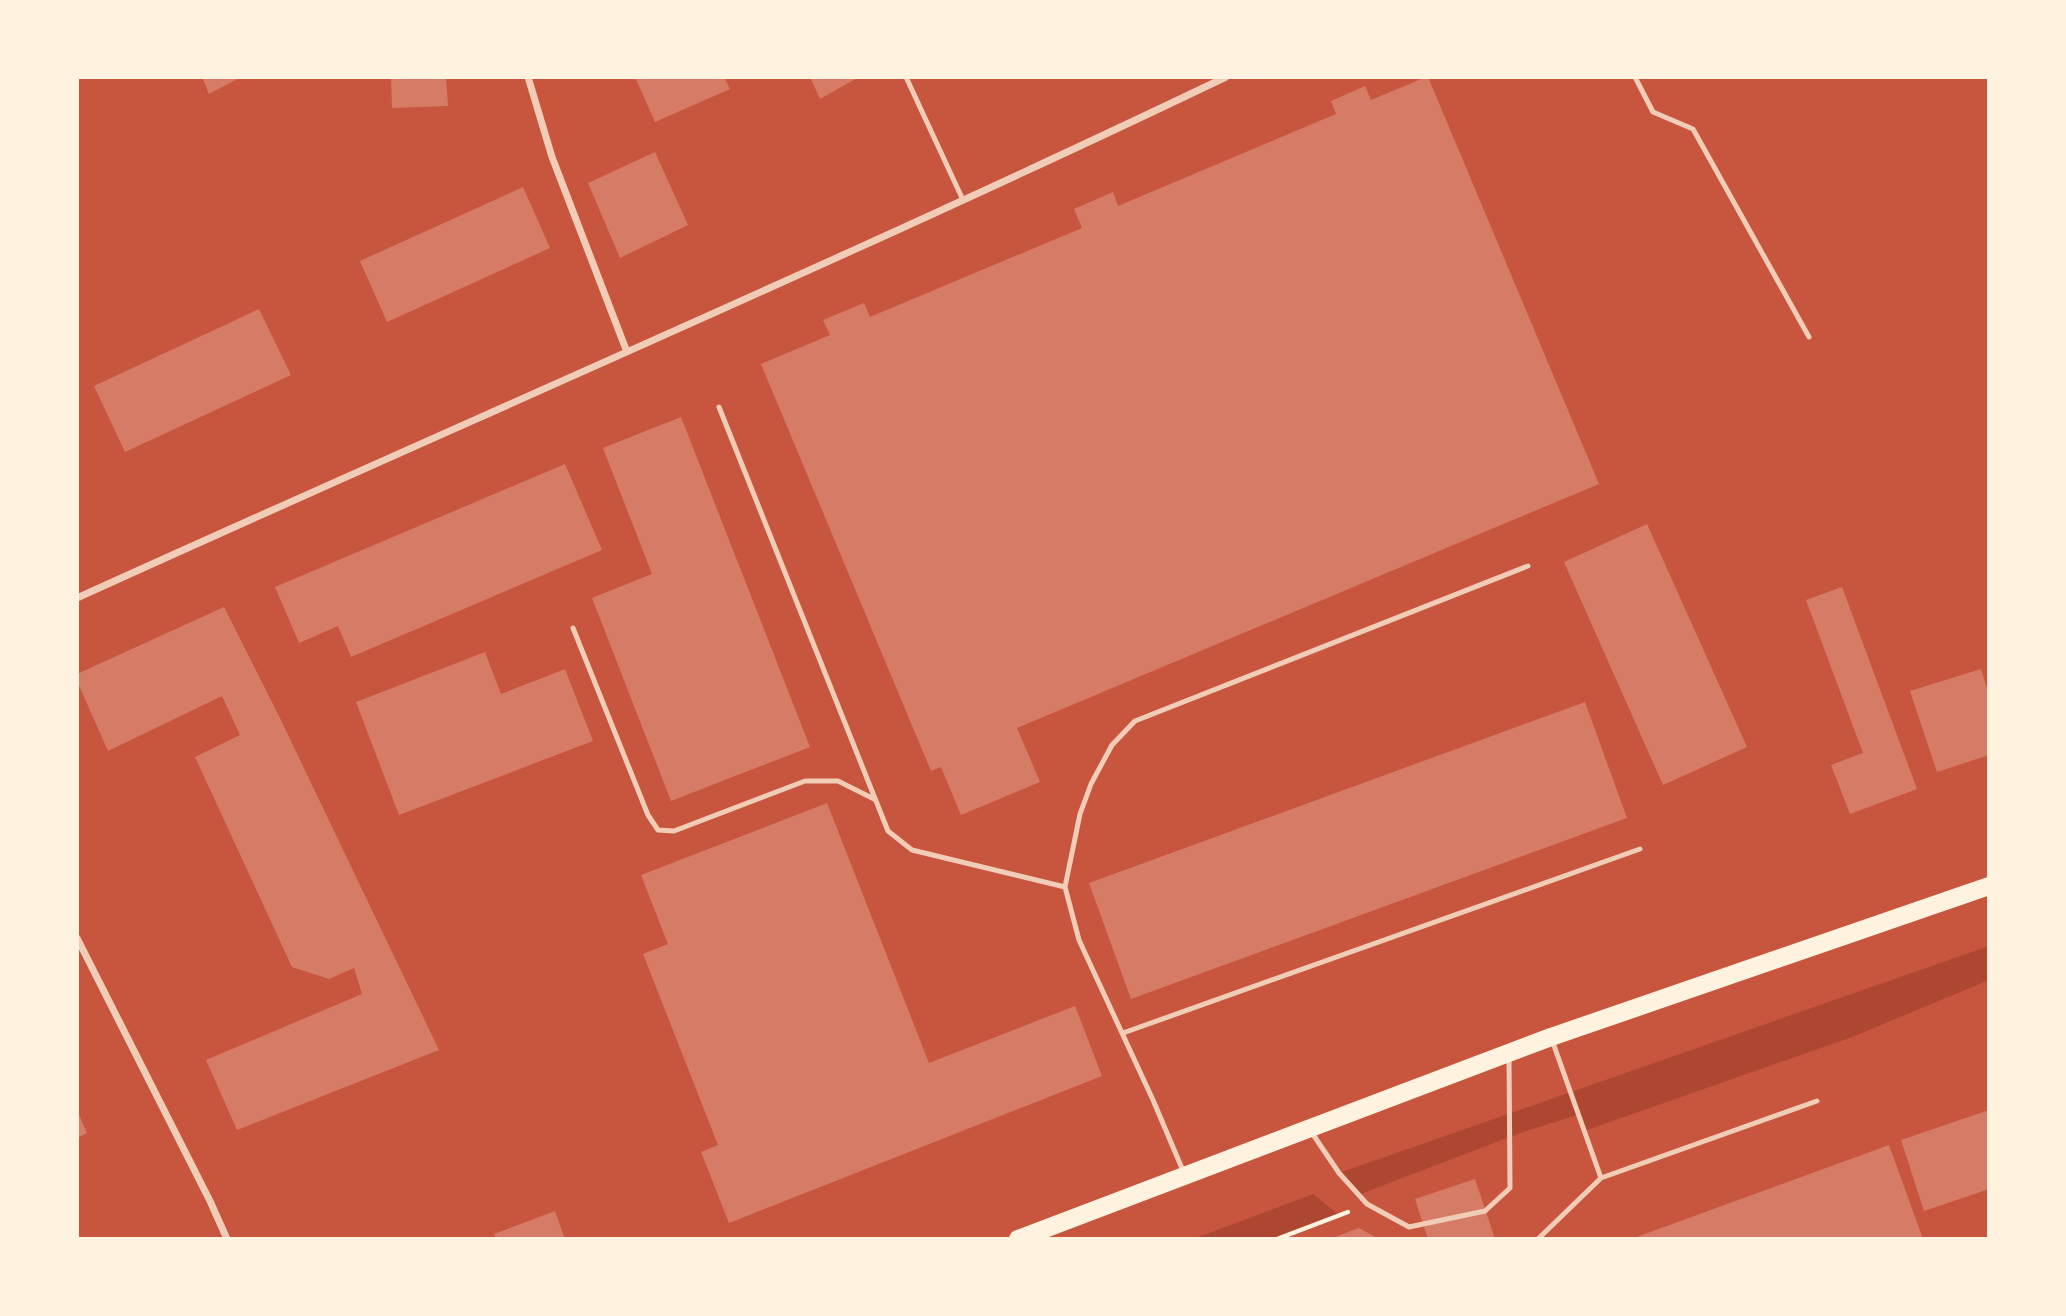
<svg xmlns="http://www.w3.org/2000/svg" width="2066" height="1316" font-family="Mulish,sans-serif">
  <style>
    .green { fill: #ae4732 }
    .building { fill: #d67c66 }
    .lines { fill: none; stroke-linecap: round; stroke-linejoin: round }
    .path { stroke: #fff3e0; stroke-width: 4.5 }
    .service { stroke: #f1ccb7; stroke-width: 5 }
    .minor { stroke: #f1ccb7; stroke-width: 7 }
    .primary { stroke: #fff3e0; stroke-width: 18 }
  </style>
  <rect width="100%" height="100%" fill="#c8553d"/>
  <path class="green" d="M1989,946V980L1852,1037L1584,1131L1577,1115L1520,1133L1358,1195L1339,1173Z
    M1313,1194L1339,1215L1277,1239H1193Z"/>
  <path class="building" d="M202,77H241L209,94Z
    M391,77H446L448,106L392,108Z
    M635,77H724L730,89L655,122Z
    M810,77H859L820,99Z
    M1426,77H1428L1599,484L1017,728L1040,782L961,815L941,767L931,771L761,364L830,335L823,320L864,303L870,317L1082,228L1074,209L1113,192L1118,206L1336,114L1331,101L1365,86L1371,100Z
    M655,152L688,225L620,258L588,183Z
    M523,187L550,248L387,322L360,261Z
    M259,309L291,375L125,452L94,386Z
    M681,417L810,747L671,801L592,598L652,574L603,448Z
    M565,464L602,550L351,657L338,626L299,643L275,587Z
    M1647,524L1747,747L1663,785L1564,562Z
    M1842,587L1917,789L1850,814L1831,765L1863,753L1806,600Z
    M224,607L278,714L439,1050L237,1130L206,1060L362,994L354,968L329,979L292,967L195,757L240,735L222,696L108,751L77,681V674Z
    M485,652L501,694L565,669L593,741L399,815L356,702Z
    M1981,669L1989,695V755L1937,772L1910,691Z
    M1585,702L1627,818L1131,999L1089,883Z
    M827,803L929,1063L1075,1006L1102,1076L729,1223L701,1152L718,1145L643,954L668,944L641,875Z
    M77,1110L87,1133L77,1138Z
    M1989,1110V1189L1924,1211L1901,1140Z
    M1889,1145L1923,1239H1631Z
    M1475,1179L1495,1239H1428L1415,1199Z
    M555,1211L565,1239H496L494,1234Z
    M1359,1228L1379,1239H1330Z"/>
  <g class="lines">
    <path class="path" d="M1277,1239L1348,1212"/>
    <path class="service" d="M906,77L963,200
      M1635,77L1653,112L1693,129L1809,337
      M719,407L888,831L912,850L1065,887
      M573,628L648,815L658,830L674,831L805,781H838L874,799
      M1123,1033L1640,849
      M1552,1040L1601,1178
      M1310,1130L1339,1173L1367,1204L1409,1227L1485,1211L1510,1188L1509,1055
      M1184,1173L1153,1100L1079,940L1065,887L1080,814L1091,784L1112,745L1135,721L1528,566
      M1538,1239L1601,1178L1817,1101"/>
    <path class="minor" d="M528,77L552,157L627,352
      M77,598C460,424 846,259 1226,77
      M77,938L210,1201L227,1239"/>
    <path class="primary" d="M1018,1239L1551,1037L1989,886"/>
  </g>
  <rect width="2066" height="1316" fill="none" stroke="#fff3e0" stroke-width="158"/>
</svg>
